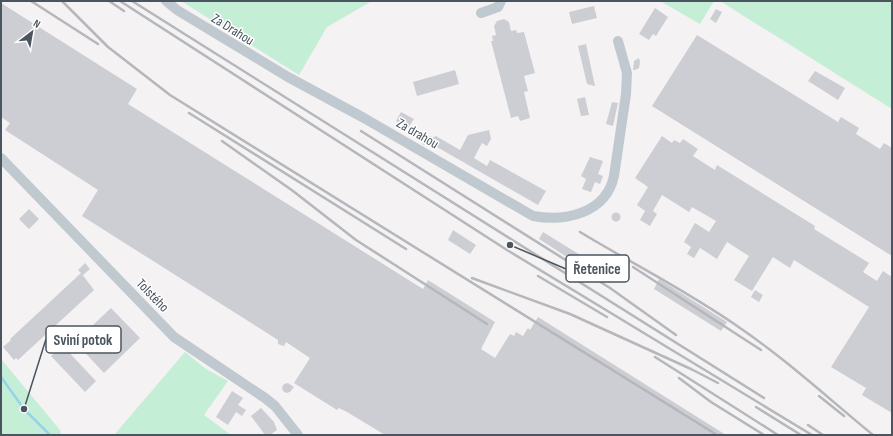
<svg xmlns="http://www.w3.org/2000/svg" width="893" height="436" font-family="'Sofia Sans Condensed',sans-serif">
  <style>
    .green { fill: #c5eed6 }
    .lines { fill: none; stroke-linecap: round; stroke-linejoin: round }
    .stream { stroke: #95d4e8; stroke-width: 2.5 }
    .building { fill: #cdced4 }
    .minor { stroke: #c1c9d0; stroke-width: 10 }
    .rail { stroke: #b5b7bc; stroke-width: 2.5 }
    .labels { text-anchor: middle; stroke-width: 3; stroke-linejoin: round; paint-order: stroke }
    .street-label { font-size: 14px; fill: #4b555f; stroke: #fff }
    .leader { fill: none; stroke: #4b555f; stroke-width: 1.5 }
    .callout-dot { fill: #4b555f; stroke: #fff; stroke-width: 1.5 }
    .callout { fill: #fff; stroke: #4b555f; stroke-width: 1.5 }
    .callout-label { font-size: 15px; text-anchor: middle; font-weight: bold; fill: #4b555f }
  </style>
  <rect width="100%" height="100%" fill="#f4f2f2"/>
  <path class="green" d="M181,1H372L327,27L299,75Z
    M660,1H714L700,24Z
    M720,1H892V109Z
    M185,352L206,369L228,381L204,415L231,435H114Z
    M1,359L60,430L61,435H1Z"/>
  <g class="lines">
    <path class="stream" d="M1,377L24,409L50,435"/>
  </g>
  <path class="building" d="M1,3L137,89L128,104L423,289L428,280L495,322L481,349L495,358L510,334L514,336L516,332L523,336L528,328L530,330L538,317L726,435H385L347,412L339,408L337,410L294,383L310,358L286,342L284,346L278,344V340L82,216L98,190L5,130L10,123L1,117Z
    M594,6L597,18L572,24L569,12Z
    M655,8L668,17L656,36L653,34L649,40L639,34Z
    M716,9L722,12L716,23L710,19Z
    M504,19L509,22L511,31L516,30L517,33L524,32L535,73L524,76L528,91L524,92L530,118L520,121L518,116L511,118L491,41H493L492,36L496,35L494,26L497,21Z
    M697,35L838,122L841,117L859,128L856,134L880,149L884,143L892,148V256L652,106Z
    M586,44L595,86L587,84L578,46Z
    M639,58L640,62L639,68L635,70H633L634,61Z
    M455,70L459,84L417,96L413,82Z
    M815,71L845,88L838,100L808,81Z
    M585,97L589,115L581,116L577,99Z
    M612,102L618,103L613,126L606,124Z
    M401,112L414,119L408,128L396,121Z
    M489,130L491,139L487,146L482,143L474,158L487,166L490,160L546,191L538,205L430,143L423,145L421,138L431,136L432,138L436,136L460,150L468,135Z
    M662,136L672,143L674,140L680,143L683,139L698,149L693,156L715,170L717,165L815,226L814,229L869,263L863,272L877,281L883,271L892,277V413L862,395L866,388L831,367L869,307L794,260L790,268L773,257L752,291L734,280L749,256L727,242L717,259L700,248L694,258L687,254L691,247L684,242L695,223L709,232L716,221L692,207L689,212L662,195L653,211L657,214L650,226L640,220L645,211L637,205L648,187L635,178Z
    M590,157L603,161L598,174L603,176L600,184L595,182L591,192L582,189L586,179L581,176Z
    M29,209L39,219L29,229L19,219Z
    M611.5 217a4.5 4.5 0 1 1 9 0a4.5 4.5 0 1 1-9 0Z
    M453,230L476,245L470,254L448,240Z
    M543,232L606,271L601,279L539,239Z
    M85,263L90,269L83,275L82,274L94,290L18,360L16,358L14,360L3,347L11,340L10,339L81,273L78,270Z
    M659,279L727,322L721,331L654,289Z
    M755,290L763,295L759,302L751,297Z
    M111,308L140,338L104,373L75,342Z
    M62,345L96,381L85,392L51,356Z
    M288,383L294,387L290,392L286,393L283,391L282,387L284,384Z
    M232,391L243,398L238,405L246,410L242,416L236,412L228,425L216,417Z
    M261,408L274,422L277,430L270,435H265L251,416Z"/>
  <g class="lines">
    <path class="minor" d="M166,1L177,10L288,77L364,118L533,216C566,222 606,213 614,176L626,94L627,73L618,41
      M481,13L498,7L501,1
      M1,158L174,337L265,398L275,406L298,435"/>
    <path class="rail" d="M31,1L98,44
      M62,1L108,47L170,95L717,435
      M109,1L124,11
      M120,1L507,250L812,435
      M132,1L764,398
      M189,113L406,249
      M361,131L610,288L676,335
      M222,141L293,191L356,240L487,324
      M580,232C633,264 689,292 740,328C787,360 829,399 873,435
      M633,267L761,350
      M538,276L607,317
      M472,278L570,314L691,369L718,383
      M655,357L778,435
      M679,378L711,402L764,435
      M819,396L844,416
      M756,407L801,435
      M808,425L823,435"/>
  </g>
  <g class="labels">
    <g class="street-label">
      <text transform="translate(233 29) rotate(32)" y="5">Za Drahou</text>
      <text transform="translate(418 133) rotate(30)" y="5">Za drahou</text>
      <text transform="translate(153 295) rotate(46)" y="5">Tolstého</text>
    </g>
  </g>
  <path class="leader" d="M510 245L566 269M24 409L46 339"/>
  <g class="callout-dot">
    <circle cx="510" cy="245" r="4"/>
    <circle cx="24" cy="409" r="4"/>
  </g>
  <g class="callout">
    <rect x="566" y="255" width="63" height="27" rx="4"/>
    <rect x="46" y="326" width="75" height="27" rx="4"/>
  </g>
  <g class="callout-label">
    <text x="597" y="274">Řetenice</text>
    <text x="83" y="345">Sviní potok</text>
  </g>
  <rect width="893" height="436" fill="none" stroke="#4b555f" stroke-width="4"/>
  <g transform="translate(32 32) rotate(31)" stroke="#ffffff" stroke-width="3" paint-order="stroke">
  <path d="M0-3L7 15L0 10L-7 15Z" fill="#4b555f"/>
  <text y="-6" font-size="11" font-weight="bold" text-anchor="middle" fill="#4b555f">N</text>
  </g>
</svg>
